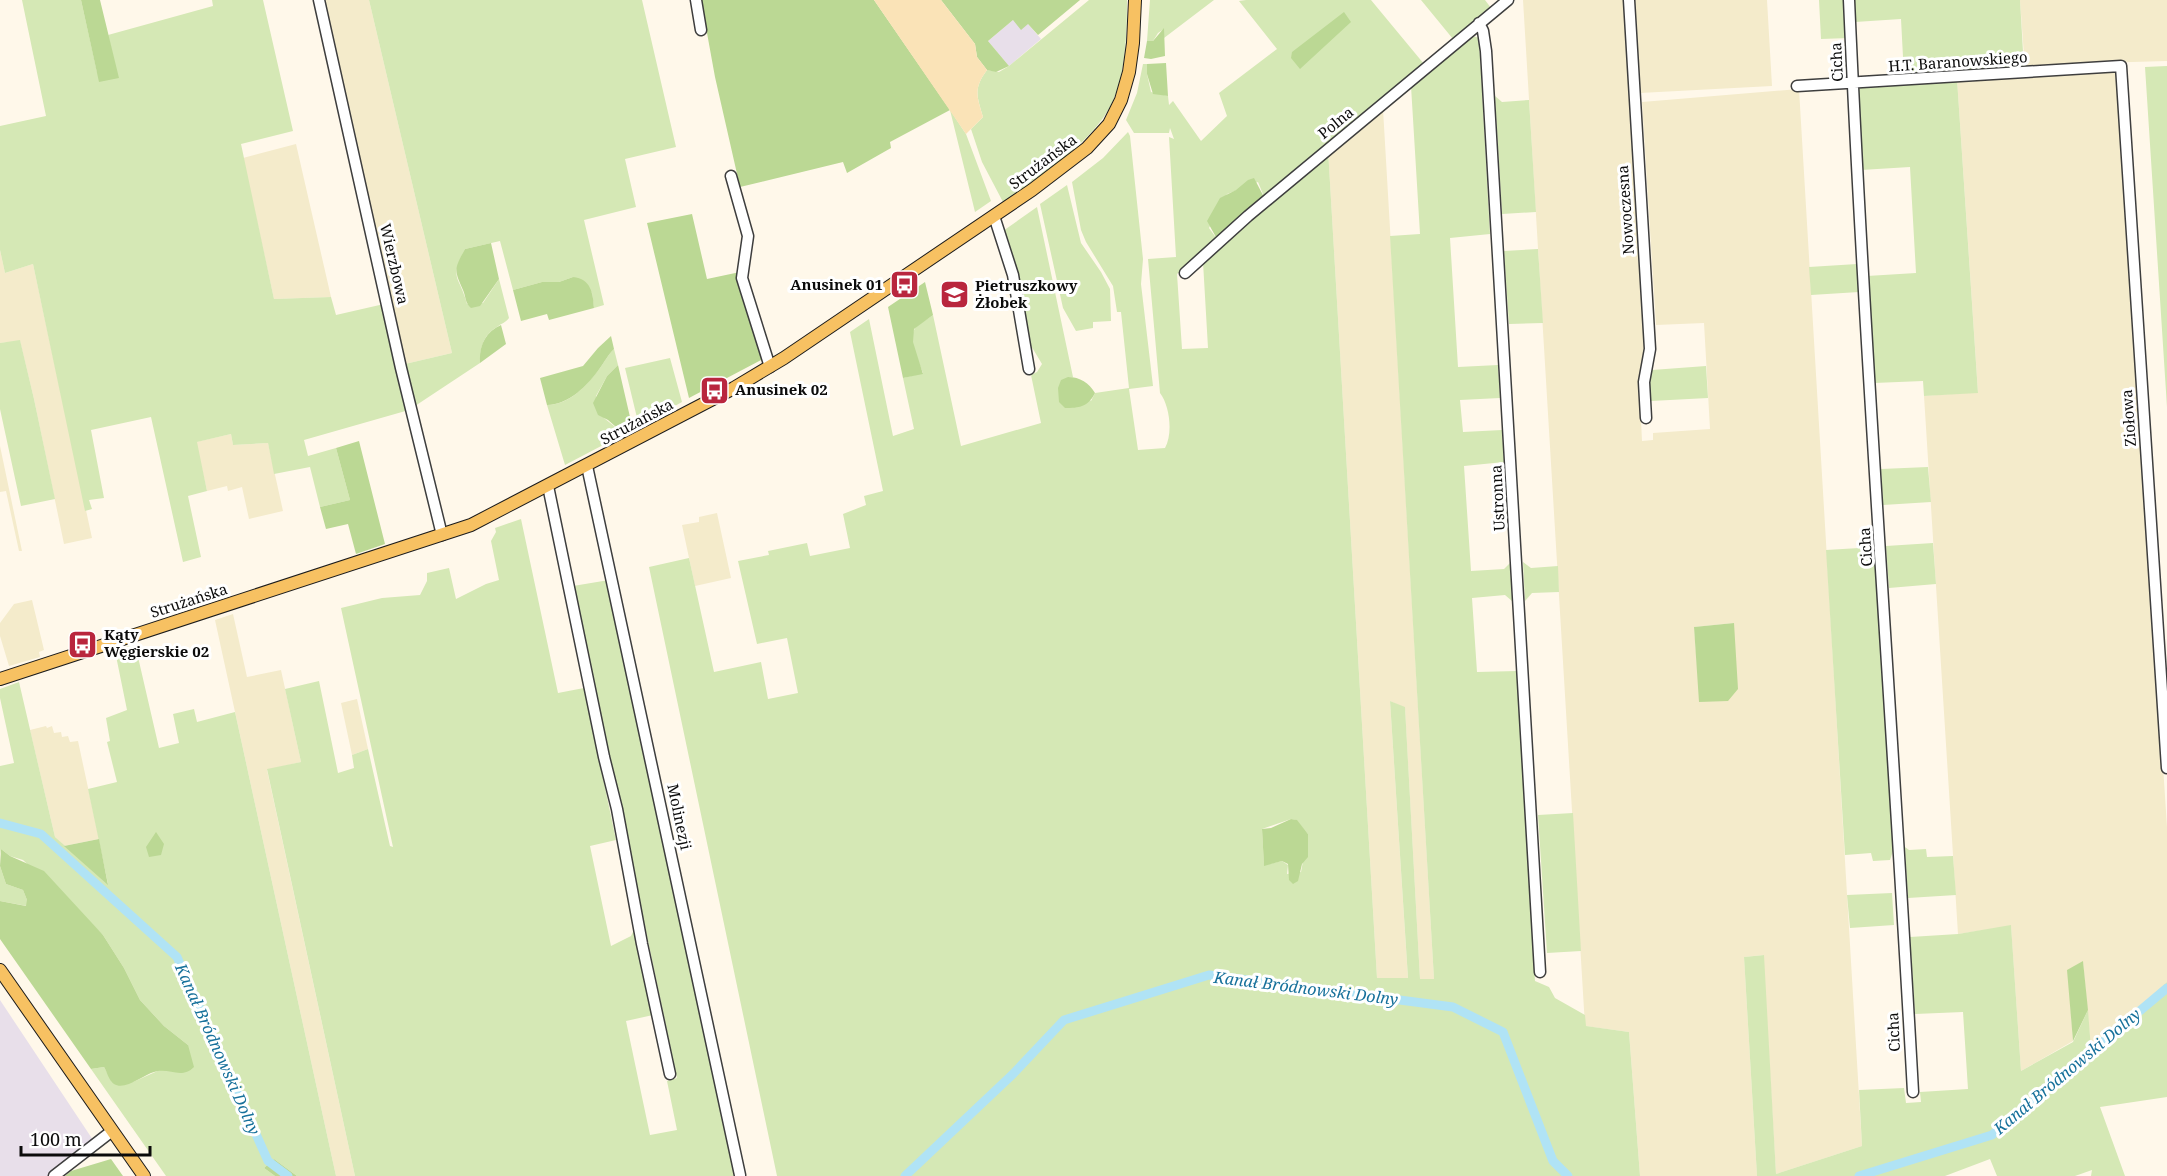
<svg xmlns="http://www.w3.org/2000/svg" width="2167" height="1176" font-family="'Noto Serif',serif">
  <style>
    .industrial { fill: #e8dfea }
    .farmland { fill: #f4ebcb; fill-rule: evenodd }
    .green { fill: #d5e8b5; fill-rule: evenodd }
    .forest { fill: #bbd894 }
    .sand { fill: #fae3b7 }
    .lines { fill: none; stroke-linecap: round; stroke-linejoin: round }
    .canal { stroke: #b0e3f5; stroke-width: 9 }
    .minor-casing { stroke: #3e3e3e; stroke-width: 13 }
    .major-casing { stroke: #1c1c1c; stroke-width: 14 }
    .minor { stroke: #fff; stroke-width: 10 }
    .major { stroke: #f7c162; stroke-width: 12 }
    .labels { text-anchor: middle; stroke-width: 6; stroke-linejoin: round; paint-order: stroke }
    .street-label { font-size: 15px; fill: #0b0b0b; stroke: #fff }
    .poi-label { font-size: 15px; font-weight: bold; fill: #0b0b0b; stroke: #fff; text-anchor: start }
    .water-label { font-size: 16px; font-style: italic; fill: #17719b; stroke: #fff }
  </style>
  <rect width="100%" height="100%" fill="#fff8ea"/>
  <path class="industrial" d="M1013,20L1028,24L1041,39L1009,66L988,41Z
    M0,1000L95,1143L51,1176H0Z"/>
  <path class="farmland" d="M322,0H369L452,353L405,364Z
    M1523,0H1625L1648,349L1639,378L1642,441L1653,440V433L1710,429L1704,323L1656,325L1642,102L1799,89L1862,1146L1776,1174L1763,955L1744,957L1757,1176H1640L1629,1032L1585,1026ZM1734,623L1700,702L1694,627Z
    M1635,0H1767L1772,86L1640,93Z
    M2020,0H2167V61L2063,64L2025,69Z
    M2102,70L2118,73L2167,827V982L2091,1049L2083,962L2068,970L2073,1041L2021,1071L2011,926L1958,934L1924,396L1978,392L1957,79Z
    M1383,109L1434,979H1420L1405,708L1390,701L1408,979L1377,978L1328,149Z
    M296,144L331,297L274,299L243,158Z
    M0,250L5,273L33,264L92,538L64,544L34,399L20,341L0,343Z
    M231,434L233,445L268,443L283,511L249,519L242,487L228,491L227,486L207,491L196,442Z
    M0,446L22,551H19L6,491L0,492Z
    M717,513L731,578L695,586L682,525L699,522V517Z
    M32,600L44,650L39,652L40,657L9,666L0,636V623L14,604Z
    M233,614L247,677L281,670L301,762L267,770L355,1176H336L215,620Z
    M357,699L368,749L352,755L341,703Z
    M46,726L47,728L52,726L54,733L61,732L62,737L68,736L70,742L78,741L99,839L64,846L55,837L30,730Z"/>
  <path class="green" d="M22,0H81L97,72L118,78L108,35L213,6L212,0H263L293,131L241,144L274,299L331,297L336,315L384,304L409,410L304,440L308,456L336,448L350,500L320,507L310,467L274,474L268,443L233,445L231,434L197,442L207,491L188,496L201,557L183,562L151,417L91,430L104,498L89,500L92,509L85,511L33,264L5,273L0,250V126L46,116Z
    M369,0H642L676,147L625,159L636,207L584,220L604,305L594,308L592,293L573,277L559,282H542L513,290L500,241L465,249C449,281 459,274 467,304L483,303L499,279L509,318C505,323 502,323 497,327C483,335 480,348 480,363L415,406L405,364L452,353Z
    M1089,0H1127C1127,34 1126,82 1107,112C1084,149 1038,176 1003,202L982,162L971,129L983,117C977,96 973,89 987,70L999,72L1009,66Z
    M1150,0H1214L1164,38V29L1158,33L1153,41H1147Z
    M1246,0H1371L1424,64L1265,199L1258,182L1227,194L1209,228L1217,239L1177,274L1182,349L1208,348L1203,262L1328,149L1377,978H1408L1390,701L1405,707L1420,979H1434L1390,236L1420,234L1411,86L1473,36L1479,38L1490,234L1450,238L1458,367L1498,365L1500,398L1460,400L1463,432L1502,430L1504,462L1464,466L1471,571L1504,569L1510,563L1512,601L1505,595L1472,598L1477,672L1517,671L1535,981L1549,987L1555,998L1585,1015L1586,1026L1629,1032L1640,1176H777L649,567L689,558L714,672L761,662L768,699L798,693L787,638L757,644L738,561L769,555L768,551L807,543L810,556L850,548L843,514L866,505L864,496L883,491L850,332L869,319L893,436L914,429L903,378L923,373C919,362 908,342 914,330C917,324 928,319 933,315L961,446L1041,423L1031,375L1037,372L1042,364L1033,349L1028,345L1003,231L1037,207L1073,377H1068L1091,401L1095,393L1129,388L1121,312H1117L1113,286L1086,242L1081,230L1072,182L1103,158L1128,132L1130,136L1143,259L1141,284L1153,386L1129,389L1138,450L1165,448C1173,434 1170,406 1160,393L1148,259L1176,257L1169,137L1174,139L1170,128L1169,133H1134L1126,120L1137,93L1143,64H1147V74L1151,92L1168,96L1169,105L1173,101L1201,141L1227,116L1219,93L1277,49L1239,1ZM1291,819L1296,820L1308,834L1301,872L1287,874L1288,865L1282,861L1264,865L1262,829Z
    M1421,0H1485L1491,8L1453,39Z
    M1819,0H1847L1849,38L1821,39Z
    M1854,0H2020L2024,69L1904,76L1901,19L1855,22Z
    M2167,66V407L2145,67Z
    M1957,79L1978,393L1924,396L1923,381L1874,383L1867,276L1916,273L1910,167L1861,170L1856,93L1861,87Z
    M1495,96L1502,102L1529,100L1536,212L1502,214Z
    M950,110L966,134L991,201L975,212Z
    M1067,185L1081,243L1101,272L1110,289L1111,321L1093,322V328L1076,331L1063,308L1040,204Z
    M1538,249L1543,323L1509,324L1504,251Z
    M1857,264L1859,292L1811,295L1809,267Z
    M20,340L34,399L55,499L21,506L0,409V343Z
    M614,349L618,365L607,376L596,396L604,418L624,434L565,465L547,405C570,405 587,385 600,368C605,361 608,355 614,349Z
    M670,358L682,402L639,426L625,368Z
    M1706,366L1708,398L1651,401L1649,378L1652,370Z
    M1928,467L1931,502L1883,505L1881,469Z
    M521,519L558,693L584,688L616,840L590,846L611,946L631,936L635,928L653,1015L626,1021L650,1135L677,1130L667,1081L677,1078L573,586L609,580L736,1176H355L267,769L301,762L285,689L319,681L338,773L354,768L352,755L368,749L390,846L393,847L341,608L382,598L420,595L427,581V573L449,568L456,599L486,584L499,580L491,541L496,532L495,528Z
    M1933,543L1936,584L1889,588L1886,546Z
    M1876,547L1893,851L1890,860L1873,861L1871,853L1845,855L1826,550Z
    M1523,562L1531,568L1558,566L1559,592L1532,593L1525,601Z
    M135,644L159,748L179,743L173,714L194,709L197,722L235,712L336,1176H297L274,1159L264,1168L275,1176H166L91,1069L104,1067L112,1082H133L162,1069L188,1045L164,1026L140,1000L124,968L103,935L23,860L10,856L1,849L0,854V766L14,763L0,698V689L19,682L55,837L108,884L88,789L117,782L107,742L110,741L106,718L127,710L115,651Z
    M1573,813L1581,951L1547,953L1538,815Z
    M1905,847L1909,850L1926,849L1927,857L1953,856L1956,895L1908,898Z
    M0,866L6,884L23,890L27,900V906L0,901Z
    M1892,893L1894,925L1850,928L1847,895Z
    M2011,925L2021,1071L2073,1042L2088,1010L2091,1049L2167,982V1097L2100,1107L2125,1176H2091L2092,1170L2075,1176H1997L1990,1159L1945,1176H1757L1744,957L1764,955L1776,1174L1862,1146L1859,1090L1904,1088L1906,1103L1921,1102L1920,1092L1968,1089L1963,1012L1915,1014L1910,937L1958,934Z"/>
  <path class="forest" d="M81,0H100L119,78L99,82Z
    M701,0H874L950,110L890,142L891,148L847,173L843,162L740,187L715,77Z
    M941,0H1080L1038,35L1028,24L1021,30L1013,20L988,41L1009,66L996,72L987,70L977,57L975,44Z
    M1344,12L1351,22L1300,69L1291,58L1292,52Z
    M1164,28L1165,56L1151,59L1144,58L1147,41H1153Z
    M1166,63L1168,96L1153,94L1147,74V64Z
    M1254,178L1265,199L1217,239L1207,221L1220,198L1236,190L1248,180Z
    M692,214L707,279L740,272L763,359L689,398L647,223Z
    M491,243L499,279L480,306L471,308C465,303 466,297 463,290C454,270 454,269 465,249Z
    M573,277C591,279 593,293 594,308L549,320L547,314L521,321L513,290L542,282H559Z
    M925,282L933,315L914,329L913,342L923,374L903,378L888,307Z
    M501,325L506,344L480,363C479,346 485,332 501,325Z
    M611,336L614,349C608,355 605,361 600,368C588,385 569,405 547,405L540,378L583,366L598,348Z
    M618,365L633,430L624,434L608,420L598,415L593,403L607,376Z
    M1068,377C1080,377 1089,383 1095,393C1088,407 1079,408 1065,408L1059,402L1058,388L1061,380Z
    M359,441L385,544L356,554L348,524L326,529L320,507L350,500L336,448Z
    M1734,623L1738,689L1728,701L1699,702L1694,627Z
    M1291,819L1297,820L1308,834V857L1302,864L1298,881L1293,884L1289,880L1288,864L1282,861L1264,866L1262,829L1271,828Z
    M156,832L164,844L161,855L149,857L146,847Z
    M99,839L108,885L64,846Z
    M1,849L10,856L44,871L103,935L124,968L140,1000L164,1026L188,1045L194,1067C181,1080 169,1067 154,1072C143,1075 125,1091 114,1084C109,1081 107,1072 104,1067L91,1069L0,939V901L26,906L27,900L23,890L6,884L0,866Z
    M2083,961L2088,1010L2073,1041L2067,970Z
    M111,1159L123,1176H65L71,1171Z
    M274,1159L297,1176H275L264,1168Z"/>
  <path class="sand" d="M874,0H941L975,44L977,57L987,70C973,89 977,96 983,117L966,134Z"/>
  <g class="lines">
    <path class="canal" d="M0,823L41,834L177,957L268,1161L288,1176
      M905,1176L1013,1074L1064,1020L1209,975L1453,1007L1503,1032L1553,1161L1568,1176
      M1859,1176L1992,1135L2167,988"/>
    <defs>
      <path id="minor" d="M319,0L401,368L442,535
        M696,0L701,30
        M1629,0L1650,349L1644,382L1646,418
        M1849,0C1865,364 1893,728 1913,1092
        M1479,23L1483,31L1486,51L1540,972
        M1797,86L2121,66L2167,768
        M731,176L748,236L742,278L770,367
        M994,216L1013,275L1029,369
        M1185,273L1248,216L1508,0
        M587,466L740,1175
        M548,486L604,757L617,809L642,944L670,1074
        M54,1176L112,1131"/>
      <path id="major" d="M0,679L471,525L734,388L784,358L1032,190L1087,148L1109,124L1121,100L1129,72L1133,43L1135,0
        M0,970L144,1176"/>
    </defs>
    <use href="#minor" class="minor-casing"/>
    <use href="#major" class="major-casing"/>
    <use href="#minor" class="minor"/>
    <use href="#major" class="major"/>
  </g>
  <defs>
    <symbol id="bus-square" viewBox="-11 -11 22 22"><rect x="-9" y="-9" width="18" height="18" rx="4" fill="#b9263e" stroke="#fff"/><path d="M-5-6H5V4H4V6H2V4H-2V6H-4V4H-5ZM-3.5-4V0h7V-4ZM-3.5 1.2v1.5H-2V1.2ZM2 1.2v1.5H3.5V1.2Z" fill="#fff"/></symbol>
    <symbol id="school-square" viewBox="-11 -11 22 22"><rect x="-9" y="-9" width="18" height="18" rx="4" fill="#b9263e" stroke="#fff"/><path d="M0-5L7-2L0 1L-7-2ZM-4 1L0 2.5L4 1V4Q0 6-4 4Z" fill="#fff"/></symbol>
  </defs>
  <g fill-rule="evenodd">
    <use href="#bus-square" x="888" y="268" width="33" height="33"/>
    <use href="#school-square" x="938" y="278" width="33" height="33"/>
    <use href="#bus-square" x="698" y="374" width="33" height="33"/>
    <use href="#bus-square" x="66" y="628" width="33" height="33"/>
  </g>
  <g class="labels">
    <g class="street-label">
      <text transform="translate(1837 62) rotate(-93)" y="5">Cicha</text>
      <text transform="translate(1958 62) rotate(-4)" y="5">H.T. Baranowskiego</text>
      <text transform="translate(1336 123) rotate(-39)" y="5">Polna</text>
      <text transform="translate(1043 162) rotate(-37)" y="5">Strużańska</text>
      <text transform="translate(1626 210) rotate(-94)" y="5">Nowoczesna</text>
      <text transform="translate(394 264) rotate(77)" y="5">Wierzbowa</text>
      <text transform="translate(2129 418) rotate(-94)" y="5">Ziołowa</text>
      <text transform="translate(637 422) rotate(-28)" y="5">Strużańska</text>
      <text transform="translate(1498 498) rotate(-93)" y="5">Ustronna</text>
      <text transform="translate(1866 547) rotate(-94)" y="5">Cicha</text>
      <text transform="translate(189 601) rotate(-18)" y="5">Strużańska</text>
      <text transform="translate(679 817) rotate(78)" y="5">Molinezji</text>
      <text transform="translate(1894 1032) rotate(-93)" y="5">Cicha</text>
    </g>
    <g class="poi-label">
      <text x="883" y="290" text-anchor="end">Anusinek 01</text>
      <text x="975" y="291">Pietruszkowy<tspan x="975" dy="17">Żłobek</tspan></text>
      <text x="735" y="395">Anusinek 02</text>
      <text x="104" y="640">Kąty<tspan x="104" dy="17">Węgierskie 02</tspan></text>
    </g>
    <g class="water-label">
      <text transform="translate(1306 988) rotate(7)" y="6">Kanał Bródnowski Dolny</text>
      <text transform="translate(218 1049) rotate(66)" y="6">Kanał Bródnowski Dolny</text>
      <text transform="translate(2067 1071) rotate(-40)" y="6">Kanał Bródnowski Dolny</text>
    </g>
  </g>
  <path d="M21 1146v9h129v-9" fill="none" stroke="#0b0b0b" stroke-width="3"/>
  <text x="30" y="1146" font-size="18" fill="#0b0b0b" stroke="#ffffff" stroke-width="4.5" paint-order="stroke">100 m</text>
</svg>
